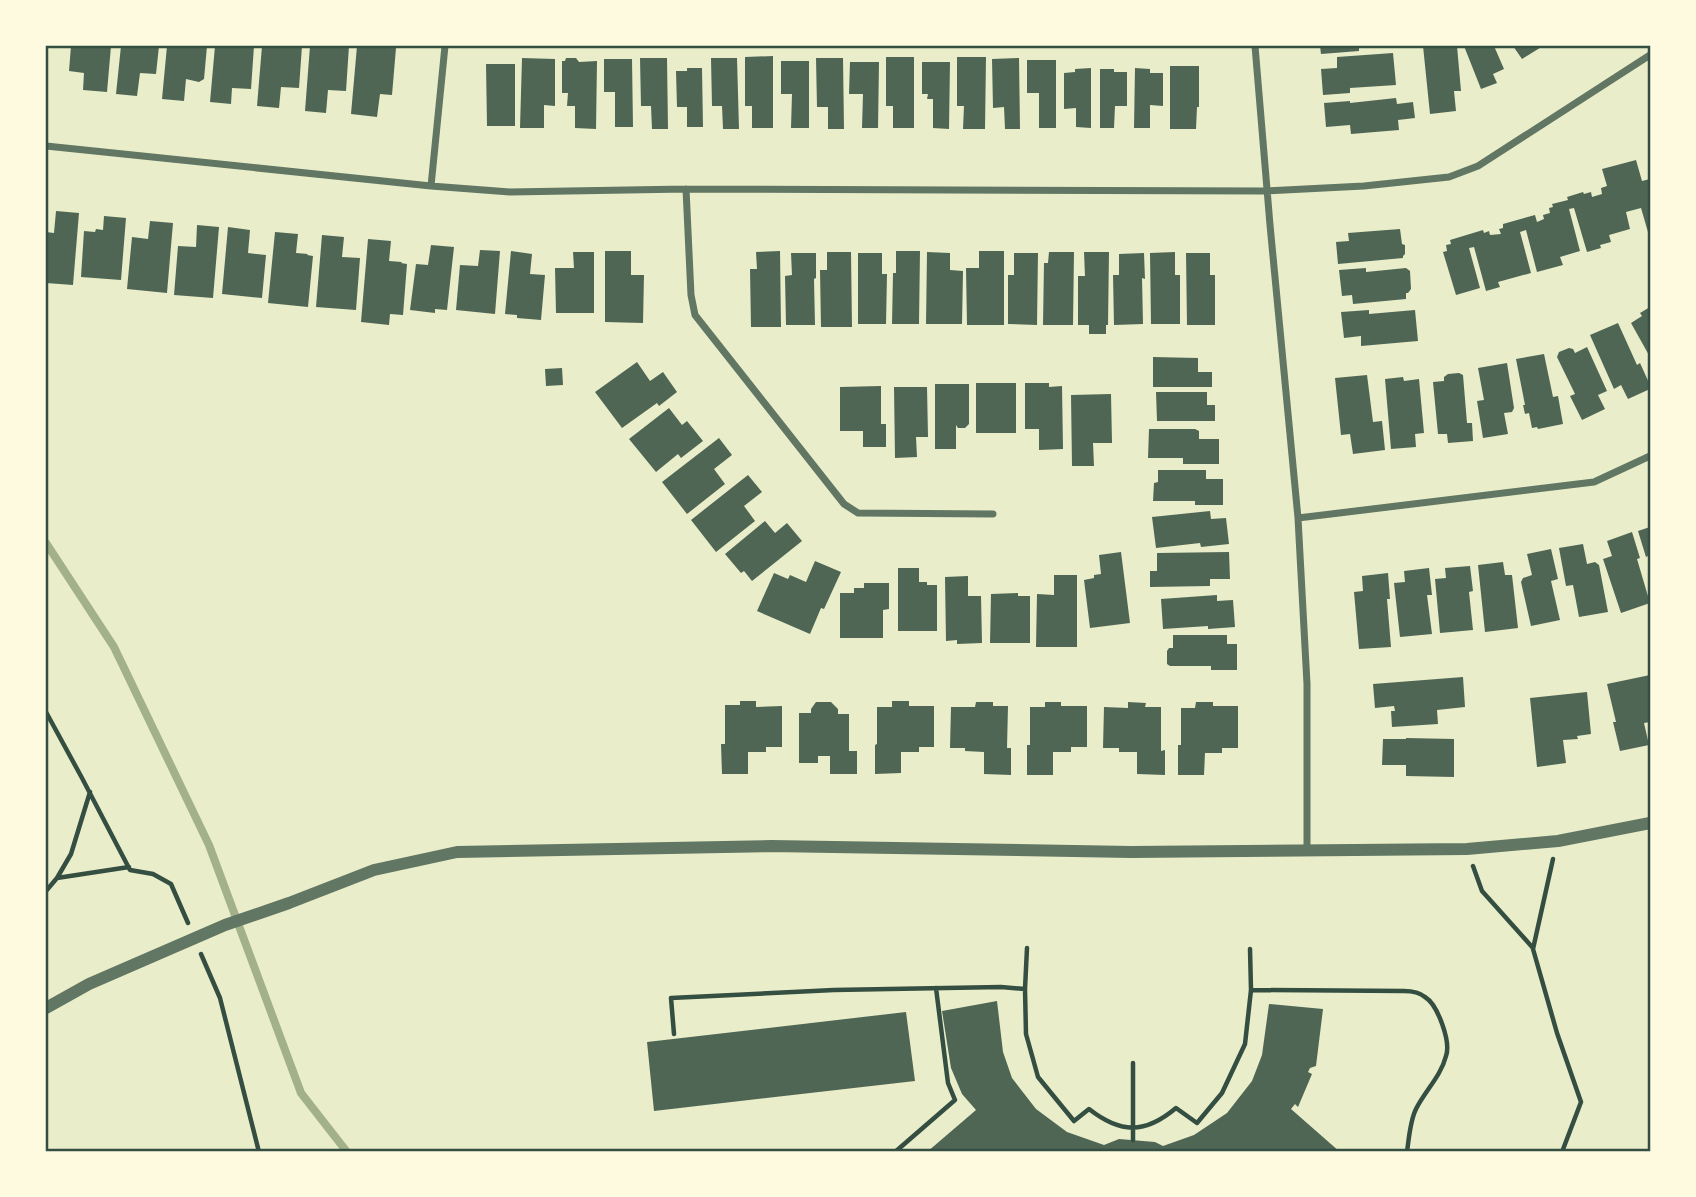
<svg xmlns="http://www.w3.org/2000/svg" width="1696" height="1197" font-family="'DejaVu Sans',sans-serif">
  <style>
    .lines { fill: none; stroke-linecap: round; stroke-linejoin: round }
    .stream { stroke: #a3b18a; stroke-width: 8 }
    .building { fill: #4f6655 }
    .path { stroke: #344e41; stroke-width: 4.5 }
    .minor { stroke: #617663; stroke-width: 7 }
    .tertiary { stroke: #617663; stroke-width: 12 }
    .neatline { fill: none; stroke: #344e41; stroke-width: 2.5 }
  </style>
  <rect width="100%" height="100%" fill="#e9edc9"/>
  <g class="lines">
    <path class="stream" d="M46,543L114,647L209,845L301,1093L347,1152"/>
  </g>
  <path class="building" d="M71,46H111L107,92L83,90L84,73L69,71Z
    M121,46H159L156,74L140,73L137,96L116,94Z
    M167,46H207L204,79L199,82L186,79L184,101L162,99Z
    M215,46H254L251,89L232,88L231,104L210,102Z
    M262,46H302L299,88L281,87L279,108L257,106Z
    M310,46H349L346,91L328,90L326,113L305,111Z
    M357,46L396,48L392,95L380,94L377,117L351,114Z
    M1320,46H1359V51L1321,54Z
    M1423,46H1457L1461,91H1454L1456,111L1430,114Z
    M1464,46H1494L1504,69L1493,74L1497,83L1481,89Z
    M1513,46H1543L1522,59Z
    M1393,53L1396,85L1350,88V93L1323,95L1321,69L1337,68V57Z
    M773,56V128H752V106H745V57Z
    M886,57H914V128H893V106H886Z
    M957,57H986L985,129H963L964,106H957Z
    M522,58L555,59V106L544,105V128H520Z
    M566,58H576L579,62L597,61L596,129L575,128V106H567L568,93H562V61H565Z
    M640,58H667L668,129H652L651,106H641Z
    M711,58H737L739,129H723L722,106H712Z
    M816,58H843L844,129H828V107H817Z
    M1019,58L1020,129H1005L1004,107L993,108L992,59Z
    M604,59H632L633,127H615V92H604Z
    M1027,60H1056V128H1039V93H1027Z
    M781,61H809V128H791L792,94H781Z
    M850,62H879L878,128H862L863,94H849Z
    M922,62H950L949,129L933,128V99H927L928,94H922Z
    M486,64H515V126H487Z
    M1170,66H1199V107H1197L1196,129H1170Z
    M687,68H702L703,127H687V107H677L676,71H687Z
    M1091,68V128L1076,127V108L1064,109V73L1075,72V69Z
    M1135,68L1150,69V73H1163V106L1150,105V128H1134Z
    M1100,69H1114V72H1127V106H1115L1114,128H1100Z
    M1396,98L1397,104L1413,102L1415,118L1398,120L1399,130L1351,134L1350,125L1326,127L1324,103L1350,101V103Z
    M1636,160L1642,181L1650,179V239L1641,208L1626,212L1630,229L1609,235L1611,242L1600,245L1601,248L1587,252L1574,208L1569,209L1580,251L1560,257L1563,265L1537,272L1526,230L1520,232L1531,273L1498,282L1500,287L1486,291L1474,247L1469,248L1480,288L1456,295L1443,252L1447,251L1446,245L1451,244L1450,240L1483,230L1484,233L1489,231L1490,235L1501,234L1499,229L1503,228V224L1535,215L1537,222L1544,219L1543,215L1550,213L1549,208L1553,207L1552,204L1568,200L1567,197L1583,192L1584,194L1591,192L1592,197L1602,194L1601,188L1607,186L1602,169Z
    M56,211L79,213L73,285L46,283V232L54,233Z
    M104,216L126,218L121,280L81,277L84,231L95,232L96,229L103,230Z
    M150,221L173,223L167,293L127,289L132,237L148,239Z
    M197,225L219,227L213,298L174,295L178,246L196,247Z
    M228,227L250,230L248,253L266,255L262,298L222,294Z
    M1400,229L1402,244L1405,245V254L1403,256V258L1338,264L1336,242L1349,241L1348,233Z
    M275,232L298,234L296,253L308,254L307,255L313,256L308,307L268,303Z
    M322,235L344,237L342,257L360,258L356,310L316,307Z
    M368,239L391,241L389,261L402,262L401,263L407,264L403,315L390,314L389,325L361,322Z
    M431,245L454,247L447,310L435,309V313L410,310L416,264L428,265Z
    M480,250L500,251L495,314L456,310L460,265L478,266Z
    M511,251L532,254L530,274L545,275L541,320L517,318V315L505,314Z
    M605,251H631V275H644L643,323L605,322Z
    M780,251L781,327H751L750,269H757L756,252Z
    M896,251H920L919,324H892L893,273H896Z
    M979,251H1004V325H967L966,268H979Z
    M573,252H594V313H556L555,268H574Z
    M827,252H851L852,327H821L820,270H827Z
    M927,252L950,253V270L963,271L962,324H926Z
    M1049,252H1074L1073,325H1043L1044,263H1048Z
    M1084,252H1109L1108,325H1106V334H1089V325H1078V276H1085Z
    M1175,252V275H1180V324H1151L1150,253Z
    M791,253H816V278L814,279L815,325H786L785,276L792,275Z
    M858,253H882V274H887L886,324H858Z
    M1014,253H1038L1037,325L1008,324V275H1014Z
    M1144,253L1145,279L1142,278L1143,324L1114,325L1113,275H1119V254Z
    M1186,253H1210V275H1215V325H1187Z
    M1366,268V272L1406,268L1410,271L1411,289L1408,293H1406V299L1353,304L1352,295L1342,296L1339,270Z
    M1650,307V357L1631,323L1642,316L1640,313Z
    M1369,310V314L1415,310L1418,341L1361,346V336L1344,338L1341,312Z
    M1618,323L1637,365L1640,363L1650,385V389L1628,399L1621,385L1614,389L1590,335Z
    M1587,347L1607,391L1598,395L1605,409L1582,420L1570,396L1575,394L1557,357L1559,352L1569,348L1573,349L1575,353Z
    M1544,354L1553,397L1558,396L1563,424L1538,429L1537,427L1532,428L1529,413L1525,414L1523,405H1525L1516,359Z
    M1153,357L1198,358V372H1212V387H1153Z
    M637,362L650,381L663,372L677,392L659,406L657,403L622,428L595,392Z
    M1507,363L1514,408L1512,412L1504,413L1508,434L1483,438L1477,401L1484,400L1478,368Z
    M562,368L563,385L546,386L545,369Z
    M1459,373L1463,375L1467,423H1472L1473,441L1448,443L1447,434H1438L1433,382L1444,381V377L1448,374Z
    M1367,375L1373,422L1382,421L1385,450L1353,454L1350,434L1341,435L1335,378Z
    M1403,377L1404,381L1419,379L1424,433L1415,434L1416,447L1391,449L1385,379Z
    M976,383H1016V433H976Z
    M1025,383H1049V387L1062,386L1063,449L1039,450V429H1025Z
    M935,384H969V424L965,428H958L956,425V449H935Z
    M881,386V424H886V447H863V431H840V387Z
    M894,387H927L928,437H916L917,457L895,458Z
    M1156,392H1207V405H1215V421H1157Z
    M1111,394L1112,443H1093L1094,466H1072L1071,395Z
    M669,408L682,425L687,421L703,441L681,458L678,454L656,472L629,439Z
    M1149,429H1195L1199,431V439H1219V464H1183V458H1148Z
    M719,438L732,455L714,469L725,484L687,514L662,482Z
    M1158,470H1206V479H1223V505H1195V501H1153L1154,483L1158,482Z
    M748,475L762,492L744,506L755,521L716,552L691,520Z
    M1210,511L1211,519L1226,518L1229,544L1201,547L1200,543L1156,548L1152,517Z
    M765,521L775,533L787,523L802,541L752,581L744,571L741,573L725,554Z
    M1650,527V555L1646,557L1638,531Z
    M1632,532L1640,558L1637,559L1650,603L1621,613L1603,559L1612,556L1607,541Z
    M1583,544L1587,564L1595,562L1599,565L1608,612L1579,617L1573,585L1566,586L1559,548Z
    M1551,549L1558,579L1551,581L1560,620L1531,626L1521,582L1523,578L1532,575L1527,554Z
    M1121,552L1130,623L1090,628L1084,580L1094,578V575L1101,574L1099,555Z
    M1229,552L1230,579H1210V586L1150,587V571H1157V553Z
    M815,561L841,572L824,609L821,608L810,634L757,611L774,573L788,579L790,575L806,582Z
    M1503,562L1505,575H1512L1518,628L1485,632L1478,565Z
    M1470,566L1473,591L1469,592L1473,630L1440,633L1435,579L1446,578L1445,568Z
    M898,568H919V582H927V585H937V631H898Z
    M1429,568L1432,595H1427L1432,634L1400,637L1394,583L1405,582L1404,571Z
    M1388,573L1390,599H1387L1391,647L1359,649L1354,592L1363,591L1362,576Z
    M1054,575H1077V647H1036L1037,594L1054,595Z
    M968,576V596H981L982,643L957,644V640L946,641L945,577Z
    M864,583H889V609L883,610V638H840V593H854V588H864Z
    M1018,593V596H1030V643H990L991,594Z
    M1217,595V601L1233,600L1235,627L1208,629V626L1163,629L1161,599Z
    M1173,635H1227V644H1237V670H1211V666H1170L1167,664V651L1169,648H1173Z
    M1650,675V722L1644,723L1649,745L1620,751L1613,722H1616L1607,684Z
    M1463,677L1465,707L1437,710L1438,724L1392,727L1391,711H1395L1394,706L1375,708L1373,684Z
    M1587,692L1591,734L1577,736L1578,739L1563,740L1566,763L1537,767L1530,698Z
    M740,701H756V707L782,706V747H766V752H748V774H722L721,744H725V705H740Z
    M892,701H909V706H934V747H919V752H901V773L875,774V745L877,744V707H892Z
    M816,702H831L838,709V714H849V751H857V774H830V756H818V763H799V713H811V709Z
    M976,702H993V706H1008L1007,748H1011V775L984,774V752L965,751V748H950L951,707H975Z
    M1045,702H1061V706H1087V747H1071V752H1053V775H1027V745H1030V707H1045Z
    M1128,702L1146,703L1145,707H1161V751L1165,750V775L1137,774V752H1119V748H1103L1104,707L1128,708Z
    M1196,702H1213V706H1238V748H1222V753H1205L1204,775H1178V745H1181V708H1195Z
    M1406,738L1454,739V777L1406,776V765H1382L1383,739H1406Z
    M997,1001L1003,1052L1012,1078L1036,1109L1067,1132L1104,1145L1119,1139L1155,1142L1163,1146L1194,1135L1227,1113L1252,1081L1262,1055L1269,1004L1323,1009L1316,1066L1310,1068L1308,1072L1312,1074L1298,1107L1295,1104L1291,1109L1340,1152H927L976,1110L962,1094L951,1068L942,1011Z
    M906,1012L915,1081L654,1111L647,1042Z"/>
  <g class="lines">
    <path class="path" d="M46,712L82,778L130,870L153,874L171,884L188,923
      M1553,859L1533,949L1557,1033L1581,1102L1562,1152
      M1473,866L1482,891L1533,948
      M57,878L71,854L90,792
      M46,891L57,878L129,867
      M1027,948L1025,989L1026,1034L1038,1077L1074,1121L1089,1109C1121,1134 1145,1134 1176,1108L1197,1123L1222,1093L1245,1044L1251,990L1250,949
      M201,954L220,998L259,1152
      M1251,990L1404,991C1412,991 1419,992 1425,997C1438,1005 1451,1042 1446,1056C1441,1076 1425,1091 1416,1109C1410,1121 1409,1138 1407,1152
      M674,1034L671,998L834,990L1001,987L1025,989
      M1133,1140V1063
      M895,1152L955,1100L948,1083L936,988"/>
    <path class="minor" d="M1255,46L1270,225L1298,518L1307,684V851
      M46,146L431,186L510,192L686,189L1267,191L1364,186L1449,177L1478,166L1650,55
      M431,186L445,46
      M686,189L691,295L695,315L844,504L858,513L993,514
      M1298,518L1594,482L1650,456"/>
    <path class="tertiary" d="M46,1008L89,984L225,925L289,903L374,870L457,852L771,846L1131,852L1467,849L1558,841L1650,823"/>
  </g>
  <rect width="1696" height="1197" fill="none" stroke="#fefae0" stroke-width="94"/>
  <rect x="47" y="47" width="1602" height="1103" class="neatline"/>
</svg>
